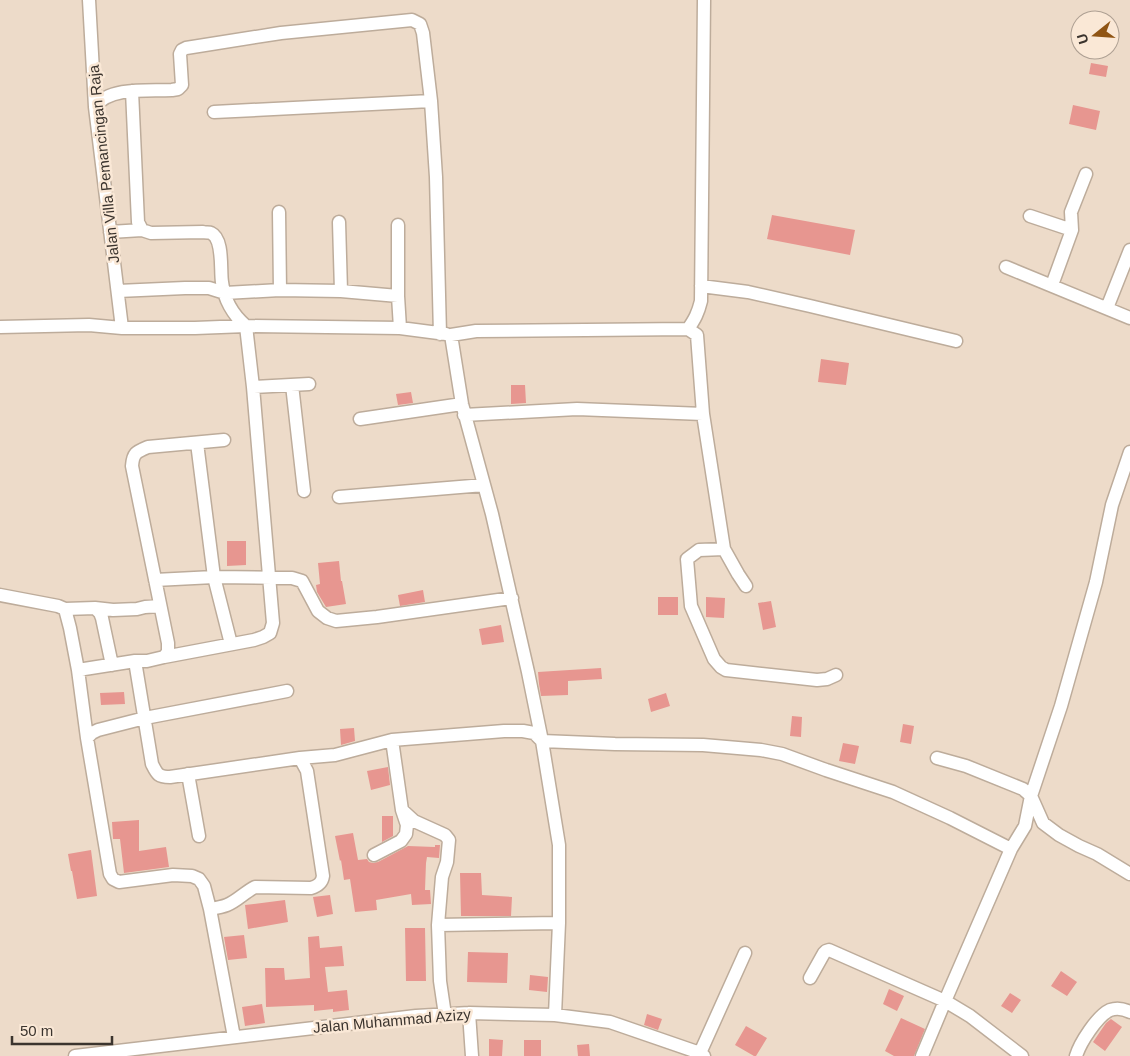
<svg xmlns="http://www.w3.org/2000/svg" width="1130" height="1056" font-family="Helvetica,sans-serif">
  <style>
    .building { fill: #e79690 }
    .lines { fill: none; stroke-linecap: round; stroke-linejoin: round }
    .minor-casing { stroke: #bdac9b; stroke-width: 15 }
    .minor { stroke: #fff; stroke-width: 12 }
    .labels { text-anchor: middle; stroke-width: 5; stroke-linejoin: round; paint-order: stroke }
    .street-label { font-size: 15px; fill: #3b342e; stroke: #fae8d6 }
  </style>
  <rect width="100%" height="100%" fill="#eddbc9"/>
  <path class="building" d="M1091,63L1108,66L1106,77L1089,74Z
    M1073,105L1100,111L1096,130L1069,124Z
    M772,215L855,230L850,255L767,239Z
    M821,359L849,363L846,385L818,382Z
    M511,385H525L526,403L511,404Z
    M411,392L413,403L398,405L396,394Z
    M227,541H246V565L227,566Z
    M339,561L341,581H342L346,604L326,607L317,592L316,585L320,584L318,563Z
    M423,590L425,602L400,606L398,595Z
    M658,597H678V615H658Z
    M706,597L725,598L724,618L706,617Z
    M771,601L776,627L763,630L758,603Z
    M501,625L504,642L482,645L479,629Z
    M601,668L602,679L568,681V695L541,696L539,684L538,672Z
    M124,692L125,704L101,705L100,693Z
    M666,693L670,706L651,712L648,699Z
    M792,716L802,717L801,737L790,736Z
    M903,724L914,726L911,744L900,742Z
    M354,728L355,741L341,745L340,729Z
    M843,743L859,746L855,764L839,761Z
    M388,767L390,785L371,790L367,771Z
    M382,816H393V836L382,842Z
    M139,820V851L166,847L169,867L124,873L120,839H113L112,822Z
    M353,833L358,860L367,859L369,862L373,863L378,862L408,846L435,847V845H440L439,858L427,857L426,863L425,890H430L431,904L412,905L411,894L376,900L377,910L355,912L350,879L344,880L341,860L340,861L335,836Z
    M91,850L97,896L77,899L72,871H71L68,854Z
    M460,873H481L482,895L512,897L511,916H461Z
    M330,895L333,914L317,917L313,897Z
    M285,900L288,922L248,929L245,905Z
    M405,928H425L426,981H406Z
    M244,935L247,958L228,960L224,937Z
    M319,936L320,948L342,946L344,966L325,967L328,992L347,990L349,1010L333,1012V1009L314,1011V1005L266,1007L265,968H284L285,980L310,978L308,937Z
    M468,952L508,953L507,983L467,982Z
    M1061,971L1077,982L1067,996L1051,986Z
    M530,975L548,977L547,992L529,990Z
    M889,989L904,996L897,1011L883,1004Z
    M1010,993L1021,1000L1012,1013L1001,1006Z
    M262,1004L265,1023L245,1026L242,1007Z
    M647,1014L662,1019L658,1030L644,1025Z
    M901,1018L925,1029L914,1056H894L885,1051Z
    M1111,1019L1122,1027L1105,1051L1093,1042L1106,1023Z
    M746,1026L767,1038L756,1056H754L735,1045Z
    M489,1039L503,1040L502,1056H489Z
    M524,1040H541V1056H524Z
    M589,1044L590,1056H578L577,1045Z"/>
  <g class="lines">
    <defs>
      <path id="minor" d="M89,0L95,107L122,328
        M132,91L138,222L142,230L151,233L203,232C206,233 209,232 211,233C224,239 220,270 222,282C224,299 233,315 246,326L253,387L273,623L270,633L263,637L254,640L164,657
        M95,107C109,86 150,91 172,90L178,89L182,85L180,54L182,50L186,48L281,33L412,20L420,24L423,33L431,101L436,177L440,334
        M214,112L431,101
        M279,212L280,290
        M1030,216L1072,230
        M339,222L341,291
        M398,225V296L400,328
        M110,232L142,230
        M1006,267L1130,318
        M1052,285L1072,230L1071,212L1086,174
        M701,286L748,292L810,306L956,341
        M118,291L185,288H209L225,293L280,290L341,291L398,296
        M1107,308L1130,250
        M0,327L89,325L122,328H195L246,326L400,328L446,334
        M688,329L697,335L703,414L724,549
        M292,385L304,491
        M253,387L309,384
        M464,415L577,409L703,414
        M360,419L462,404
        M224,440L148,447C136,452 133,453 132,466L168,643V652L164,657L147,661H135L152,764C157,774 158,777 170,777L300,758
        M197,443L214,577L231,644
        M339,497L484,485
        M155,580L214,577L292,578L302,581L318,611L327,618L336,621L377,617L512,598
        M746,586L738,574L724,549L699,550L687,559L691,606L714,659L721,667L726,670L817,680L827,679L836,675
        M0,595L58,606L65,609L70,628L78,670L87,738L110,874L113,879L119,882L173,875L192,876L199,879L204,886L210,909L234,1037
        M95,608L100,613L102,618L112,665
        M65,609L95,608L113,610L137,609L145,607L160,606
        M78,670L135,661
        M87,738L92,733L98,730L145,718L287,691
        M937,758L966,766L1023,789L1031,796L1043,823L1059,835L1079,846L1097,854L1130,874
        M188,774L199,836
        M402,810L414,821L445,835L449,840L447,862L442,877L438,925L440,981L445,1015
        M374,855L401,841L406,834L407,825L402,810L392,740
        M210,909C216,908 222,907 227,905C237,901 245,892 255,887L311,888C318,886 322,883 323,876L307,771L300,758L335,755L392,740L504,731H523L534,733L542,741L615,744L703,745L761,750L782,754L826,770L893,792L950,818L1011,849
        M438,925L559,923
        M810,978L824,953L826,951L829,950L945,1001L1011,849L1025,826L1031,796L1061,706L1096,582L1112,505L1130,452
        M469,1013L472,1056
        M555,1015L559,923V845L542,741L528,672L492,514L462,404L451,335L476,331L688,329C695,319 698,313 701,301L704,0
        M700,1053L745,953
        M75,1056L416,1016L469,1013L555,1015L610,1022L700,1053L704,1056
        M922,1056L945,1001L970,1016L1022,1056
        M1076,1056C1080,1043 1097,1016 1110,1010C1116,1008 1124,1009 1130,1012"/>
    </defs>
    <use href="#minor" class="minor-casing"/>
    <use href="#minor" class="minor"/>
  </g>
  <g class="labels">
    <g class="street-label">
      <text transform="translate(104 164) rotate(-96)" y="5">Jalan Villa Pemancingan Raja</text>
      <text transform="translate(392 1021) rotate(-5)" y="5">Jalan Muhammad Azizy</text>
    </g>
  </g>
  <g transform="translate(1095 35) rotate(253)"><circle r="24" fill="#fae8d6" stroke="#aea093"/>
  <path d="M0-4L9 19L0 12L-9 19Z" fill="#8f5413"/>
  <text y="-8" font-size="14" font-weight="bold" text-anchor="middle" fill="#3b342e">U</text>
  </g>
  <path d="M12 1036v8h100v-8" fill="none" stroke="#3b342e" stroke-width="2.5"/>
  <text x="20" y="1036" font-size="15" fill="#3b342e" stroke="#fae8d6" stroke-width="4" paint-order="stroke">50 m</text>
</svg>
